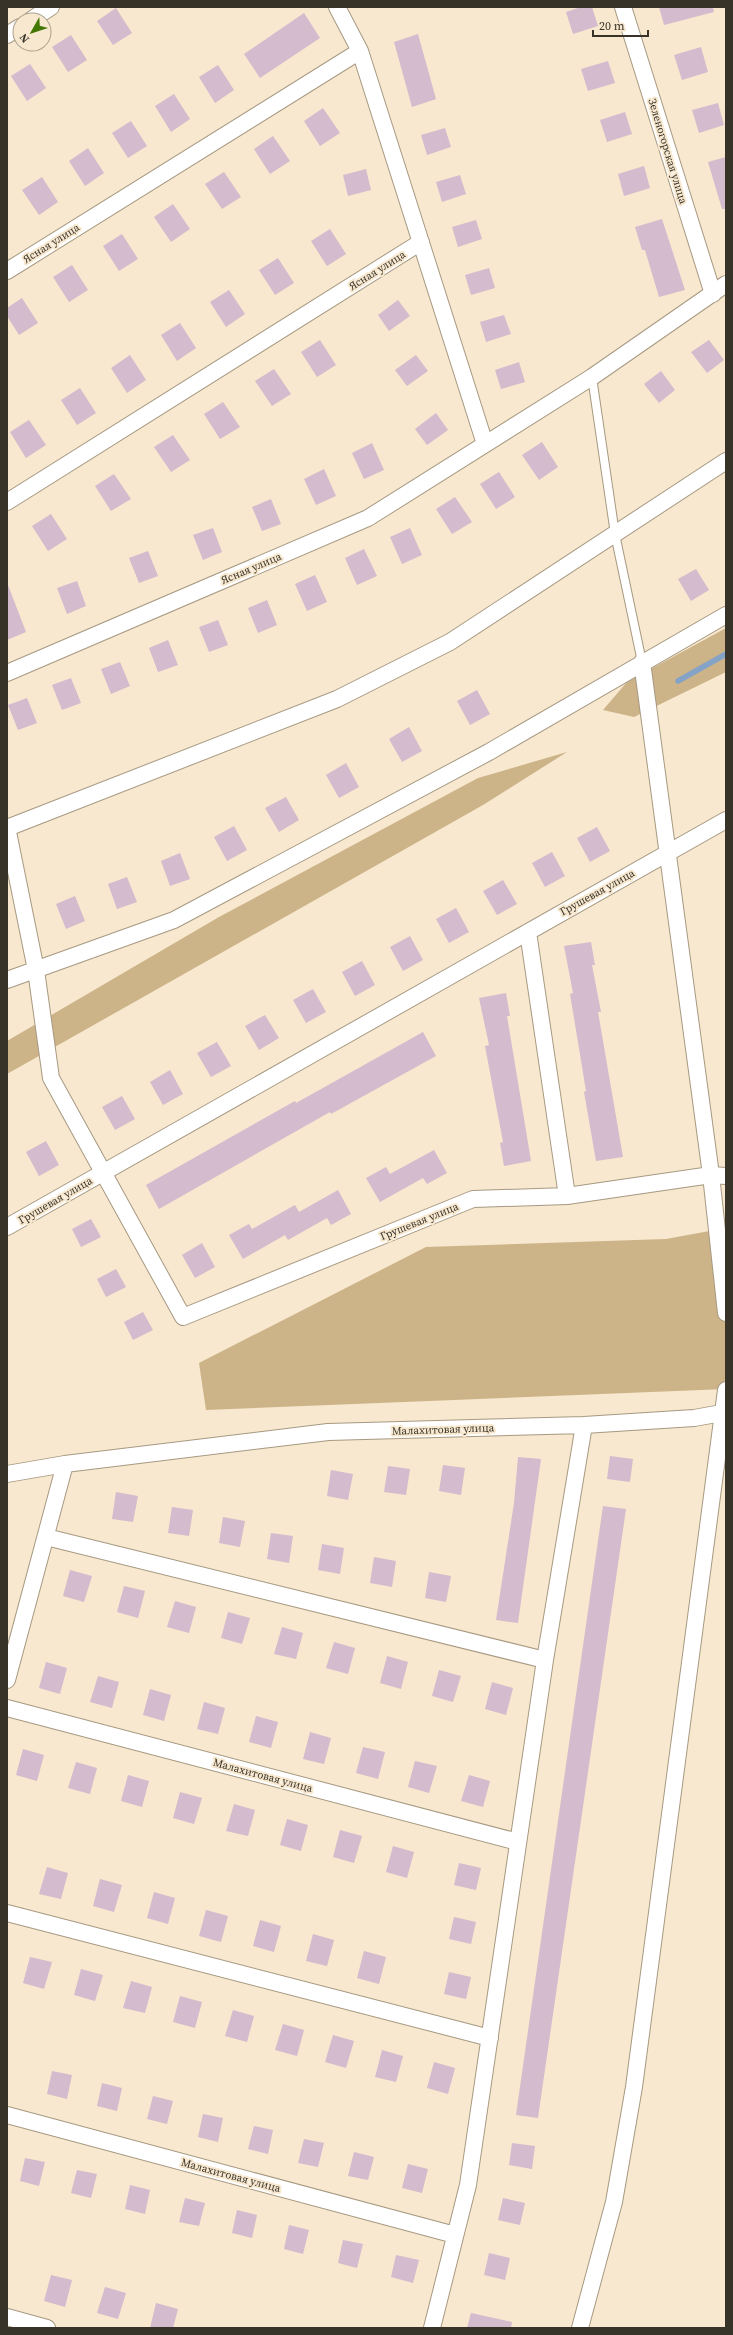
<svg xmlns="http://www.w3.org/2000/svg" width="733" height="2335" font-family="'Source Serif 4',serif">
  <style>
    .forest { fill: #ccb388 }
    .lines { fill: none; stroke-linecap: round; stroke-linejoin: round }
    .stream { stroke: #85a2c7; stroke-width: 5.5 }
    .building { fill: #d4bbcd }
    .lane-casing { stroke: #a79982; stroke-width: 10 }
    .street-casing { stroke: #a79982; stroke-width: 18 }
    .lane { stroke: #fff; stroke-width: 8 }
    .street { stroke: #fff; stroke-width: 16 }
    .labels { text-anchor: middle; stroke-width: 4; stroke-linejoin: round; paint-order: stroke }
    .street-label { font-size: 11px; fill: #383329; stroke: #f7e8cf }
  </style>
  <rect width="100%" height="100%" fill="#f7e8cf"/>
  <path class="forest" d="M726,628V672L634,717L603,710L627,682Z
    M567,752L483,805L7,1074V1041L219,917L478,778Z
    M726,1228V1389L206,1410L199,1363L426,1247L666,1239Z"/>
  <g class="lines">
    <path class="stream" d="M678,681L726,654"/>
  </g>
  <path class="building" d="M581,7H592L598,26L573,34L566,12Z
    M659,7H713L714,12L664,25Z
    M116,8L132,33L113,45L97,21Z
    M304,13L320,38L260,78L244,54Z
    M418,34L436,99L412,107L394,42Z
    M71,35L87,60L68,72L52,47Z
    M701,47L708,72L682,80L674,55Z
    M608,61L615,83L588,91L581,69Z
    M30,64L46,88L27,101L11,76Z
    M218,65L234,90L215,103L199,77Z
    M174,94L190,119L171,132L155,106Z
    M718,103L724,125L699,133L692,110Z
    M323,108L340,133L320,146L304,121Z
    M625,112L632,134L607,142L600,120Z
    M131,121L147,146L128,158L112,133Z
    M445,128L451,147L427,155L421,135Z
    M273,136L290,161L270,174L254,149Z
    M88,148L104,173L85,186L69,161Z
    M726,157V209H722L708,162Z
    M644,166L650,188L624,196L618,174Z
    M366,169L371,190L348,196L343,175Z
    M224,172L241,197L222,209L205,184Z
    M460,175L466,194L442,202L436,182Z
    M42,177L58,202L39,215L22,190Z
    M173,204L190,229L171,242L154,217Z
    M662,219L685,290L659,297L645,250H642L635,227Z
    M476,220L482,239L458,247L452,227Z
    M330,229L346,254L327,266L311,241Z
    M122,234L138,259L119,271L103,246Z
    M278,258L294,283L275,295L259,270Z
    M72,265L88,290L69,302L53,277Z
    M489,268L495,288L471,295L465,275Z
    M229,290L245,314L226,327L210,302Z
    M22,298L38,323L19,335L7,316V308Z
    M398,300L410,316L389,331L378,315Z
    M504,315L511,334L486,342L480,322Z
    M180,323L196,348L177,361L161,335Z
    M320,340L336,365L317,377L301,352Z
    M709,340L724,360L707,373L691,352Z
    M130,355L146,380L127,393L111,368Z
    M416,355L428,371L407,386L395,370Z
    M519,362L525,382L501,389L495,370Z
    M274,369L291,394L272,406L255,381Z
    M661,371L675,390L659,403L644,384Z
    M80,388L96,413L77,425L61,400Z
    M223,402L240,427L220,439L204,414Z
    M436,413L448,430L427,445L415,429Z
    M29,420L46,445L26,458L10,432Z
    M173,435L190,460L171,472L154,447Z
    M542,442L558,467L539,480L522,455Z
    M372,443L384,470L364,479L352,453Z
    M324,469L336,496L316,505L304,479Z
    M499,472L515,497L496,509L480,484Z
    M114,474L131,499L111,511L95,486Z
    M455,497L472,522L452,534L436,509Z
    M271,499L281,524L262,531L252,507Z
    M51,514L67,539L48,551L32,526Z
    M213,528L222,552L203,560L193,535Z
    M410,528L422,555L402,564L390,537Z
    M364,549L377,576L357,585L345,558Z
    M148,551L158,576L139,583L129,558Z
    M696,569L709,590L691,601L678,579Z
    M315,575L327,602L307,611L295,584Z
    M77,581L86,606L67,614L57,588Z
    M8,585L26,632L7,640V585Z
    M267,600L277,625L258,633L248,608Z
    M218,620L228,645L209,652L199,627Z
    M168,640L178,665L158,672L149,648Z
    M120,662L130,686L111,694L101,669Z
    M71,678L81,703L62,710L52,685Z
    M477,690L490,714L470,725L457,701Z
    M27,698L37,723L18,730L8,705Z
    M409,727L422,751L402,762L389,739Z
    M346,763L359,787L339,798L326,775Z
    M286,797L299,820L279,832L265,808Z
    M234,826L247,850L227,861L214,837Z
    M597,827L610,851L590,862L577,838Z
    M552,852L565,876L545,887L532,863Z
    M180,853L190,879L170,886L161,861Z
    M127,877L137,902L117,909L108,884Z
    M503,880L517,904L497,915L483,891Z
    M75,896L85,921L66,929L56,904Z
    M456,908L469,932L449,943L436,919Z
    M410,936L423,960L403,971L390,947Z
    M591,942L595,965H592L601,1012H598L623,1157L596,1161L584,1092L586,1091L570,994L573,993L564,946Z
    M362,961L375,985L355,996L342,972Z
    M313,989L326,1012L306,1023L293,1000Z
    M506,993L510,1016H507L531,1161L504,1166L500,1143L503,1142L485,1046L489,1045L479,998Z
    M265,1015L279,1038L259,1050L245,1026Z
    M423,1032L436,1056L331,1114L330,1112L159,1209L146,1185L295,1101L296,1103Z
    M217,1042L231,1066L211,1077L197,1053Z
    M170,1070L183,1094L163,1105L150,1082Z
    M122,1096L135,1119L115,1130L102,1107Z
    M46,1141L59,1165L39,1176L26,1152Z
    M434,1150L447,1173L427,1184L423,1178L380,1202L366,1178L386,1167L390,1174Z
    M338,1190L351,1214L331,1225L327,1218L288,1240L285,1235L243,1259L229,1235L249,1224L252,1229L295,1205L299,1212Z
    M91,1219L101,1237L81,1247L72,1229Z
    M202,1243L215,1267L195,1278L182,1255Z
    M116,1269L126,1287L106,1297L97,1279Z
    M143,1312L153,1330L133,1340L124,1322Z
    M610,1456L633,1459L630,1482L607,1479Z
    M518,1457L541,1459L518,1623L496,1620L514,1503Z
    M443,1465L465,1468L461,1495L439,1491Z
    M388,1466L410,1469L406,1495L384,1492Z
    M331,1470L353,1474L348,1500L327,1496Z
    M116,1492L138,1496L133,1522L112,1519Z
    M603,1506L626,1509L538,2118L516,2115Z
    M172,1507L193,1510L189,1536L168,1533Z
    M223,1517L245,1521L240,1547L219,1543Z
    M271,1533L293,1536L289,1563L267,1559Z
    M322,1544L344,1548L340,1574L318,1570Z
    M374,1557L396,1561L392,1587L370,1583Z
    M70,1570L92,1576L84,1602L63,1596Z
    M429,1572L451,1576L446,1602L425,1598Z
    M124,1586L145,1591L138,1618L117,1612Z
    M175,1601L196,1607L189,1633L167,1627Z
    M228,1612L250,1618L242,1644L221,1638Z
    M282,1627L303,1633L296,1659L274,1654Z
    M334,1642L355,1648L348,1674L326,1668Z
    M387,1656L408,1662L401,1689L380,1683Z
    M46,1662L67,1668L60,1694L39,1688Z
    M439,1670L461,1676L453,1702L432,1696Z
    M98,1676L119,1682L112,1708L90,1702Z
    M492,1682L513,1688L506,1715L485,1709Z
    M150,1689L171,1695L164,1721L143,1715Z
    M204,1702L225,1708L218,1734L197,1729Z
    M256,1716L278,1722L271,1748L249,1742Z
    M310,1732L331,1738L324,1764L303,1759Z
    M363,1747L385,1752L378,1779L356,1773Z
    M23,1749L44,1755L37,1781L16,1775Z
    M415,1761L437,1766L429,1793L408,1787Z
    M76,1762L97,1768L90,1794L68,1788Z
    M128,1775L149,1781L142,1807L121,1801Z
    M469,1775L490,1781L483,1807L461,1801Z
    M180,1792L202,1798L194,1824L173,1818Z
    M234,1804L255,1810L248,1836L226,1831Z
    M287,1819L308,1825L301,1851L280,1845Z
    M340,1830L362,1836L354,1863L333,1857Z
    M393,1846L414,1852L407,1878L386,1872Z
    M459,1863L481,1868L476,1890L454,1885Z
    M47,1867L68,1873L61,1899L39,1894Z
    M100,1879L122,1885L114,1912L93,1906Z
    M154,1892L175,1898L168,1924L147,1918Z
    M206,1910L228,1916L221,1942L199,1936Z
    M454,1917L476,1922L471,1944L449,1939Z
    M260,1920L281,1926L274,1952L253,1946Z
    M313,1934L334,1940L327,1966L306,1961Z
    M364,1951L386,1957L379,1984L357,1978Z
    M30,1957L52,1962L44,1989L23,1983Z
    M81,1969L103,1975L95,2001L74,1995Z
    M449,1972L471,1977L466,1999L444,1994Z
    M131,1981L152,1987L145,2013L123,2008Z
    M180,1996L202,2002L195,2028L173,2022Z
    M233,2010L254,2016L247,2042L225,2036Z
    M283,2024L304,2030L297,2056L275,2050Z
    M333,2035L354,2041L346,2068L325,2062Z
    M382,2050L403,2056L396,2082L375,2077Z
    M434,2062L455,2068L448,2094L427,2088Z
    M52,2071L72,2075L67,2099L47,2094Z
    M102,2083L122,2088L117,2111L97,2106Z
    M153,2096L173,2101L167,2124L147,2119Z
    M203,2114L223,2118L218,2142L198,2137Z
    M254,2126L273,2130L268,2154L248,2149Z
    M304,2139L324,2143L318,2167L298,2163Z
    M512,2143L535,2146L532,2169L509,2165Z
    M354,2152L374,2157L368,2180L348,2176Z
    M25,2158L45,2162L39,2186L20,2181Z
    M408,2164L428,2169L422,2193L402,2188Z
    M77,2170L97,2174L91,2198L71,2193Z
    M130,2185L150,2190L145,2214L125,2209Z
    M185,2198L205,2203L199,2226L179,2222Z
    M503,2198L525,2203L520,2225L498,2220Z
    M237,2210L257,2215L252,2238L232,2233Z
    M289,2225L309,2230L303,2254L284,2249Z
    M343,2240L363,2244L357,2268L338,2263Z
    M489,2253L510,2258L505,2280L484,2275Z
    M396,2255L419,2260L413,2283L391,2277Z
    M51,2275L72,2280L65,2307L44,2301Z
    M105,2287L126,2293L118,2319L97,2313Z
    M156,2303L178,2309L173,2328H150Z
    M471,2313L512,2322L511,2328H467Z"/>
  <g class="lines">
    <defs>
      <path id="lane" d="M592,377L615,534L642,662"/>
      <path id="street" d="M337,7L360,51L485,444
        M623,7L713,294
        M31,20L51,7
        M7,35L20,27
        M7,271L360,51
        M7,502L421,242
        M642,662L711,1175L726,1313
        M7,673L368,518L592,377L726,284
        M7,827L36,970L51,1078L183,1317L473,1199L567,1196L528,932
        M7,828L337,699L450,642L726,461
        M7,980L174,920L489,752L726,615
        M567,1196L711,1175L726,1176
        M7,1227L726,820
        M584,1425L694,1418L722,1413
        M7,1474L65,1464
        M7,1680L65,1464L328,1432L584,1425L545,1660L46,1537
        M7,1708L518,1842
        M7,1913L490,2038
        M7,2115L455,2235
        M7,2317L47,2328
        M432,2328L468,2185L545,1660
        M580,2328L614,2202L634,2087L726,1390"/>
    </defs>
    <use href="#lane" class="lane-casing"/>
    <use href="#street" class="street-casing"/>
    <use href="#lane" class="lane"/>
    <use href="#street" class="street"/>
  </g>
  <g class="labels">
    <g class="street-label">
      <text transform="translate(668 151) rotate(73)" y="4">Зеленогорская улица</text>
      <text transform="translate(51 243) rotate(-32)" y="4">Ясная улица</text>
      <text transform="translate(377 270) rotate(-32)" y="4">Ясная улица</text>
      <text transform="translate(251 568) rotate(-23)" y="4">Ясная улица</text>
      <text transform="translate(597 892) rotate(-29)" y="4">Грушевая улица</text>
      <text transform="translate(55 1200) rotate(-30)" y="4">Грушевая улица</text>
      <text transform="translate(419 1221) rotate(-22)" y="4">Грушевая улица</text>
      <text transform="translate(443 1429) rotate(-2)" y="4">Малахитовая улица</text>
      <text transform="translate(263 1775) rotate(15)" y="4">Малахитовая улица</text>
      <text transform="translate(231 2175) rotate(15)" y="4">Малахитовая улица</text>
    </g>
  </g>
  <rect width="733" height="2335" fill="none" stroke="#383329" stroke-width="16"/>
  <g transform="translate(32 32) rotate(231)"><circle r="19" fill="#f7e8cf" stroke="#aba08d"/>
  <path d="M0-3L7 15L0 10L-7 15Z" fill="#427702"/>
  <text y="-6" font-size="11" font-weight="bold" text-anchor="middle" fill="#383329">N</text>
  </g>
  <path d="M593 30v6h55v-6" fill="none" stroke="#383329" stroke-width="2"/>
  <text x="599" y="30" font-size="12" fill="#383329" stroke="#f7e8cf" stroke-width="3" paint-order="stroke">20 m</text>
</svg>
